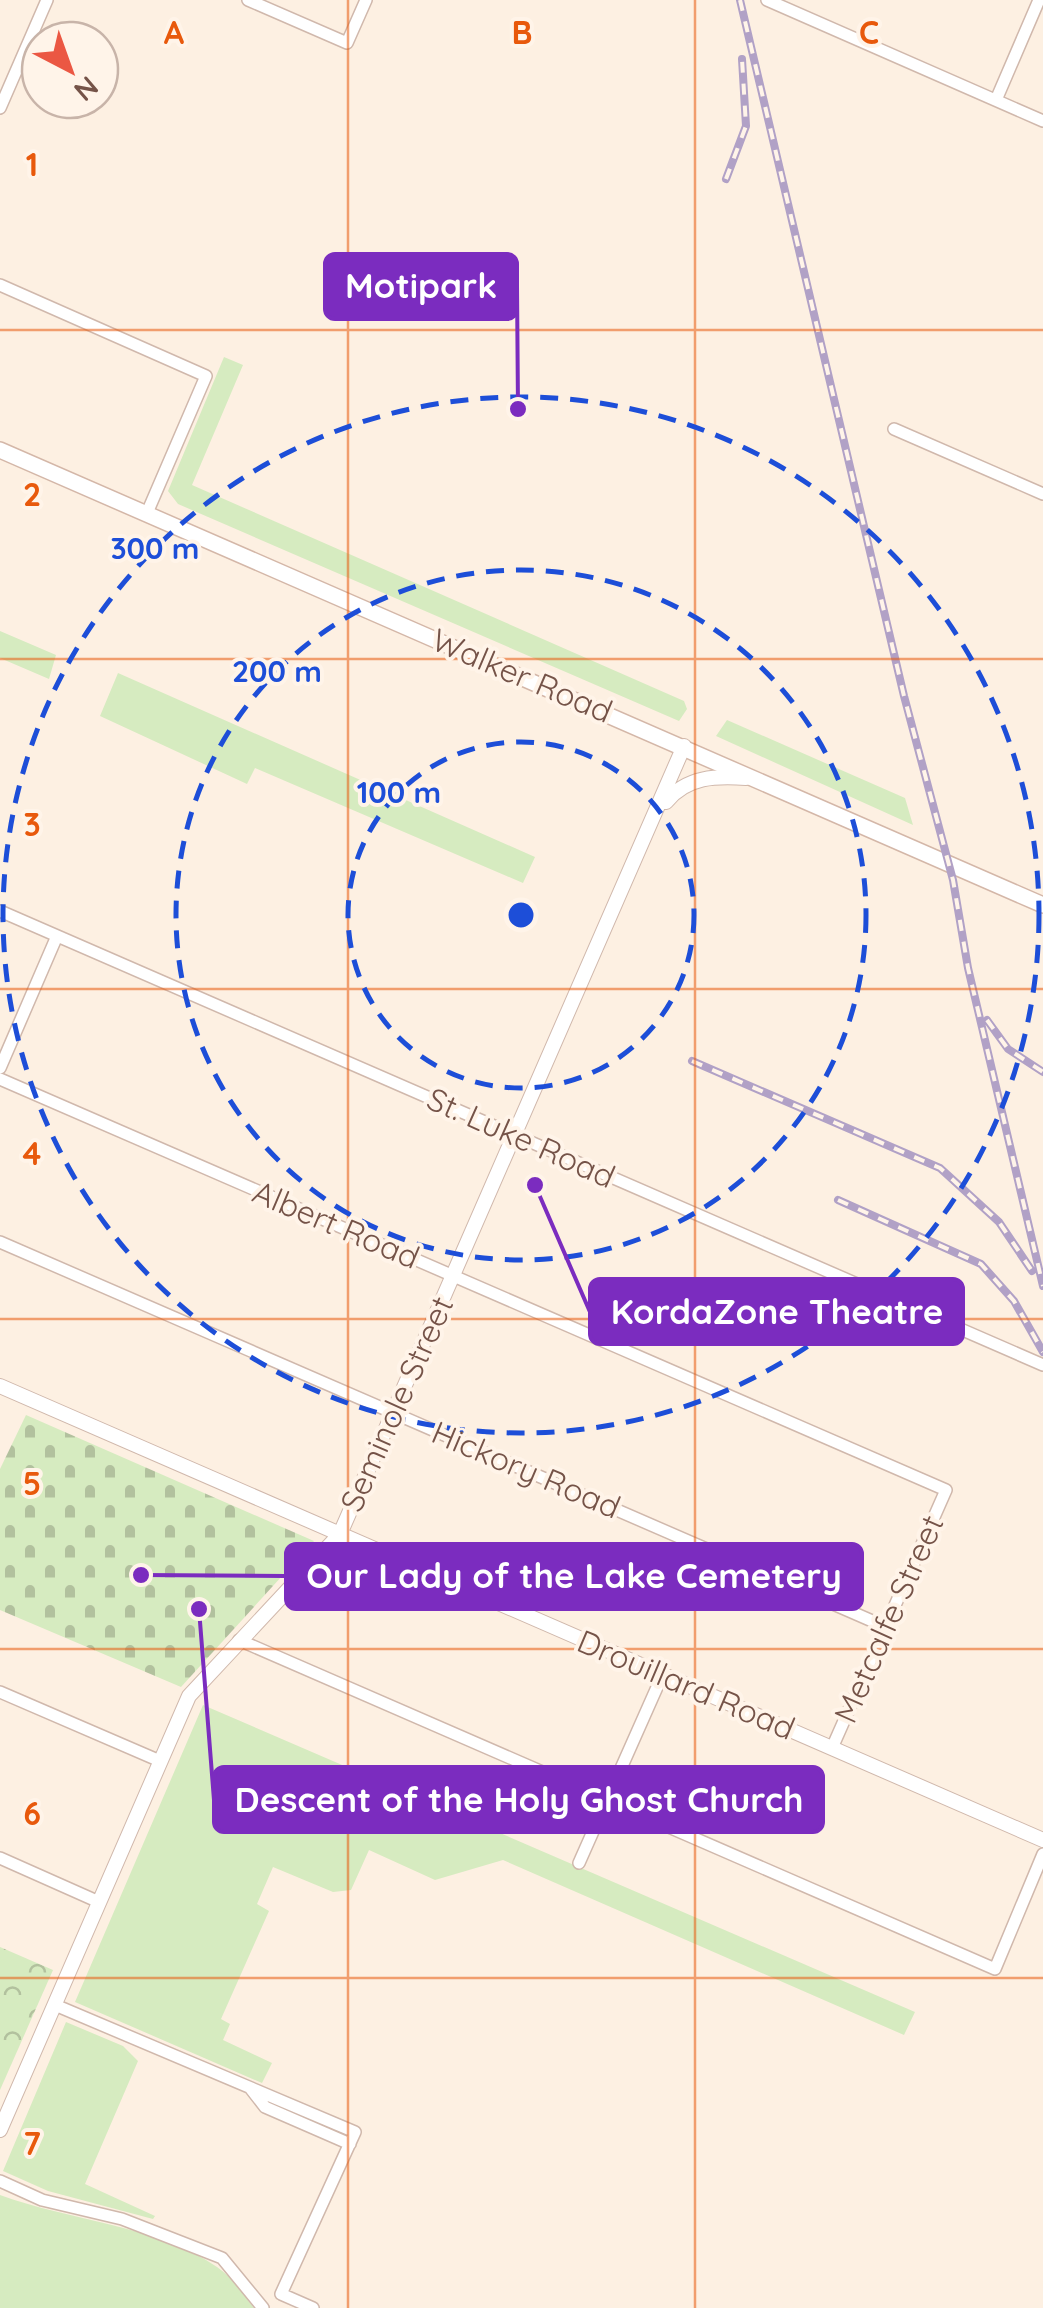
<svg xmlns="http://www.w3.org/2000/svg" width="1043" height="2308" font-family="Quicksand,sans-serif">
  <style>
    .grass { fill: #d6ebc0 }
    .forest { fill: url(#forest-crowns) }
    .cemetery { fill: url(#cemetery-stones) }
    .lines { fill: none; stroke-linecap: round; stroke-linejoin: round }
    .minor-casing { stroke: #d0b8ac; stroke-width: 14 }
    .tertiary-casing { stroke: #d0b8ac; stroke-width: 16 }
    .secondary-casing { stroke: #d4b7a8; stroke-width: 18 }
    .minor { stroke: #fff; stroke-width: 11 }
    .tertiary { stroke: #fff; stroke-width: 14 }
    .secondary { stroke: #fff; stroke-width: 15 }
    .rail-casing { stroke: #b1a1c6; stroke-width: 8 }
    .rail { stroke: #fff4e9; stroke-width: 4; stroke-dasharray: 11; stroke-linecap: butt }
    .grid { fill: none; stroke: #e8590c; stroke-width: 2.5; stroke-opacity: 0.55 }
    .ring { fill: none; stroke: #1d4ed8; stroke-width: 5; stroke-dasharray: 18 12 }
    .labels { text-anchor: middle; stroke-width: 8; stroke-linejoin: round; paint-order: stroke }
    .street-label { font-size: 32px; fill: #755348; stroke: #fff4e9 }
    .grid-label { font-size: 32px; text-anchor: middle; font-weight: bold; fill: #e8590c; stroke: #fff4e9; stroke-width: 8; stroke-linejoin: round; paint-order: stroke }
    .centre { fill: #1d4ed8; stroke: #fff4e9; stroke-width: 5 }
    .ring-label { font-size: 30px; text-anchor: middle; font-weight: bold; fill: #1d4ed8; stroke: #fff4e9; stroke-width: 8; stroke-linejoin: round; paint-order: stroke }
    .leader { fill: none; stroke: #7b2cbf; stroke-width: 4 }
    .callout-dot { fill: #7b2cbf; stroke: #fff4e9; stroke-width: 4 }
    .callout { fill: #7b2cbf; stroke: #7b2cbf; stroke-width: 4 }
    .callout-label { font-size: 35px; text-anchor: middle; font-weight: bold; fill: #fff }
  </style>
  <defs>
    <pattern id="forest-crowns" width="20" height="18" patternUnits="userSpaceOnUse" patternTransform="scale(2.5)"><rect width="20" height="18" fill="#d6ebc0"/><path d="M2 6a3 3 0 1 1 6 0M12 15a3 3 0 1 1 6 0" fill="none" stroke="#b2c19e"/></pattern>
    <pattern id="cemetery-stones" width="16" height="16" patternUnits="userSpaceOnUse" patternTransform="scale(2.5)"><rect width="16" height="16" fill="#d6ebc0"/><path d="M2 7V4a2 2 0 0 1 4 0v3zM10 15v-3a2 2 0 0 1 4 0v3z" fill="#b2c19e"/></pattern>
  </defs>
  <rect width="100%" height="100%" fill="#fdf0e2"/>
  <path class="grass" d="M224,357L243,365L192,485L684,701L687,709L679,721L178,504L168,491Z
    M0,631L56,655L49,679L0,658Z
    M118,673L535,857L523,883L255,768L247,784L100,716Z
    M727,720L905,798L913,825L716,736Z
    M203,1705L915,2012L904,2035L503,1860L435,1880L369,1850L351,1890L333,1892L273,1867L257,1904L269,1911L221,2019L230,2024L223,2040L272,2063L262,2083L75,2002Z
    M66,2022L123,2046L138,2061L85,2184L155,2216L153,2219L48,2191L3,2171Z
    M0,2195C67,2220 159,2226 217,2267C232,2277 243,2294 254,2308H0Z"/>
  <path class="forest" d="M0,1947L53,1970L0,2090Z"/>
  <path class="cemetery" d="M26,1415L314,1541L181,1687L0,1610V1469Z"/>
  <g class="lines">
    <defs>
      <path id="minor" d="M248,0L347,43L366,0
        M767,0L1043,121
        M996,100L1039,0
        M0,108L47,0
        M0,285L206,376L147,513
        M894,429L1043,494
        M0,911L1043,1365
        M0,1068L57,936
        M0,1079L946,1490L832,1748
        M0,1242L886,1627
        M239,1640L995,1969L1043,1854
        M0,1692L160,1761
        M0,1858L99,1902
        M579,1863L662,1676
        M55,2005L355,2132L281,2294L313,2308
        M251,2089L265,2107L350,2144
        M0,2181L42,2200L122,2219L222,2258L263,2308"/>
      <path id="tertiary" d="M666,802C687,776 716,776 746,778
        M0,1386L1043,1840
        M0,2130L189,1696L340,1534L684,746"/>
      <path id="secondary" d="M0,450L1043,905"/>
    </defs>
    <use href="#minor" class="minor-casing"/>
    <use href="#tertiary" class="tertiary-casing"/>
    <use href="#secondary" class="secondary-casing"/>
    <use href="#minor" class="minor"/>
    <use href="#tertiary" class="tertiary"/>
    <use href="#secondary" class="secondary"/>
    <defs>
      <path id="rail" d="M740,0L904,696L953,880L968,968L1043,1286
        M726,179L746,126L742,59
        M987,1020L1008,1049L1043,1072
        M692,1061L940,1168L999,1222L1032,1271
        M838,1200L981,1264L1014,1301L1043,1352"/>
    </defs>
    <use href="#rail" class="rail-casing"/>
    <use href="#rail" class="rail"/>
  </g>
  <path class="grid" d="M348,0V2308M695,0V2308M0,330H1043M0,659H1043M0,989H1043M0,1319H1043M0,1649H1043M0,1978H1043"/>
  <g class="ring">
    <circle cx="521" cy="915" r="173"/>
    <circle cx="521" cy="915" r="345"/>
    <circle cx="521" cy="915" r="518"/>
  </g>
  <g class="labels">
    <g class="street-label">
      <text transform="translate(522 676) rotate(23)" y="11">Walker Road</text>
      <text transform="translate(521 1138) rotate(24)" y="11">St. Luke Road</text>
      <text transform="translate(336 1225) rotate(23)" y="11">Albert Road</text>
      <text transform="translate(397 1404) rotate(-66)" y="11">Seminole Street</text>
      <text transform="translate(526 1470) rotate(23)" y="11">Hickory Road</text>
      <text transform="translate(889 1619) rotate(-66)" y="11">Metcalfe Street</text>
      <text transform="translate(686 1685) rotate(23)" y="11">Drouillard Road</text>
    </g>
  </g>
  <g class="grid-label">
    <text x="174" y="44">A</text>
    <text x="522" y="44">B</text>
    <text x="869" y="44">C</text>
    <text x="32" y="176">1</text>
    <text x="32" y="506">2</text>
    <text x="32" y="836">3</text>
    <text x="32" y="1165">4</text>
    <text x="32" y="1495">5</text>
    <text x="32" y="1825">6</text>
    <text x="32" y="2155">7</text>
  </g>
  <circle cx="521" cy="915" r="15" class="centre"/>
  <g class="ring-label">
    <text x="155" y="559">300 m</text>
    <text x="277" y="682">200 m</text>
    <text x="399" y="803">100 m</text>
  </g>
  <path class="leader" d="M518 409L517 286M535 1185L590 1312M141 1575L286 1576M199 1609L214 1800"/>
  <g class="callout-dot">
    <circle cx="518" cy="409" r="10"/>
    <circle cx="535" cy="1185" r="10"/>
    <circle cx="141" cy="1575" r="10"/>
    <circle cx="199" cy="1609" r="10"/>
  </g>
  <g class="callout">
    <rect x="325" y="254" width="192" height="65" rx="10"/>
    <rect x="590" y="1279" width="373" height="65" rx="10"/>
    <rect x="286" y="1544" width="576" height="65" rx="10"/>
    <rect x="214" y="1767" width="609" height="65" rx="10"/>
  </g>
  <g class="callout-label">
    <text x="421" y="298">Motipark</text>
    <text x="777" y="1324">KordaZone Theatre</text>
    <text x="574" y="1588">Our Lady of the Lake Cemetery</text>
    <text x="519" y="1812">Descent of the Holy Ghost Church</text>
  </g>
  <g transform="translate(70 70) rotate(139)"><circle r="48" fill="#fff4e9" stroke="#c8b4a9" stroke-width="2.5"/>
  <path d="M0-8L18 38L0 25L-18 38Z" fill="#eb5743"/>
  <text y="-15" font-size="28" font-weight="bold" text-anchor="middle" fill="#755348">N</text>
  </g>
</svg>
